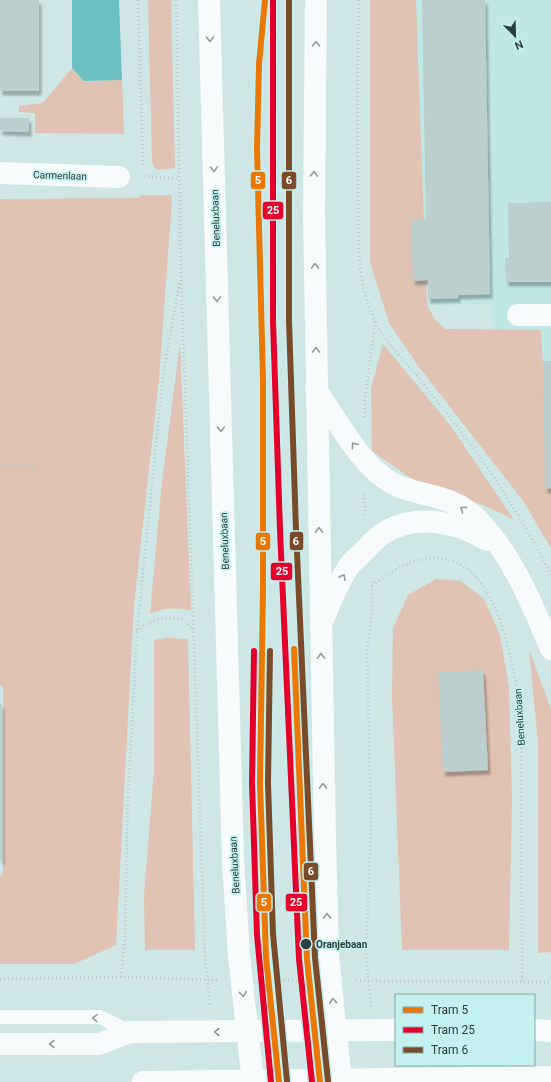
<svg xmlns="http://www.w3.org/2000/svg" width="551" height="1082" font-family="Roboto,sans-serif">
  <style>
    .built { fill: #bfe7e6 }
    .green { fill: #e0c3b2 }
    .water { fill: #6dc0c1 }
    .building { fill: #bccece; filter: url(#shadow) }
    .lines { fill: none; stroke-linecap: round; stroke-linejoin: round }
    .path { stroke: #bec6c6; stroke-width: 2.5; stroke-dasharray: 1 3; stroke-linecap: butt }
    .service { stroke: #f8fbfb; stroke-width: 14 }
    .minor { stroke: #f8fbfb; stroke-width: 22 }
    .secondary { stroke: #f8fbfb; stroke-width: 22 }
    .tram-1-casing { stroke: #c4f0ef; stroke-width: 9 }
    .tram-2-casing { stroke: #c4f0ef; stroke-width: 9 }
    .tram-3-casing { stroke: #c4f0ef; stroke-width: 9 }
    .tram-1 { stroke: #ea7806; stroke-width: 6 }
    .tram-2 { stroke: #e4002b; stroke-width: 6 }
    .tram-3 { stroke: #7a4b2a; stroke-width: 6 }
    .oneway { stroke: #929c9c }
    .stop-dot { fill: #2c3e3d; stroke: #c4f0ef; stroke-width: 1.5 }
    .labels { text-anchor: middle; stroke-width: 3.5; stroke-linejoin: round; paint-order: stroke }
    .street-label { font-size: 10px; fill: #2c3e3d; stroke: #c4f0ef }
    .stop-label { font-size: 10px; font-weight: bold; fill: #2c3e3d; stroke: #c4f0ef; text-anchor: start }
    .line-badge { stroke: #c4f0ef; stroke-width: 1.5 }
    .badge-label { font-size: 11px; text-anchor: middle; font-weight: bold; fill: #fff }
  </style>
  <defs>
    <filter id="shadow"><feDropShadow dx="2.5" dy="4.5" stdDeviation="1" flood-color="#0004"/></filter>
  </defs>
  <rect width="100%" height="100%" fill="#cee6e5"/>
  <path class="built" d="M376,0H551V514L497,426L492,304L384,305Z"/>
  <path class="green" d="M148,0H171L175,168L159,170L155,168L152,162Z
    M370,0H416L427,305L436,321L446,329L541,330L549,484L551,485V548L524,502L419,367L389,323L370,262Z
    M72,68L84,81L122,80L124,134L35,133V113L19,112V106L43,103Z
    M140,195H171L172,199L159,379L134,605L116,945L74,964H0V877L3,872V686H0V199L139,198Z
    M180,344L191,610C176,608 163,607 150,614L162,481Z
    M383,344L450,425L514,520L485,506L412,479L372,451L371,388Z
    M436,579L461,581L484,599L500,635L509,687L512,799L509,950H402L392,695L393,628L408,595Z
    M167,638L188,639L195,950H145L144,895L154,771V640Z
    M529,650L551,709V952L538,953V742Z"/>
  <path class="water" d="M72,0H119L122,80L84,81L72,68Z"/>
  <path class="building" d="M0,0H39V91H0Z
    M422,0H485L490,294L458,295V298L428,299V280L413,281L411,219H426Z
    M0,118H29V132L0,131Z
    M551,202V282H506L505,258H509L508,203Z
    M543,361H551V488L545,489Z
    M483,670L488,770L443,772L438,672Z
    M0,704H2V860H0Z"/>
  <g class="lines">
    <path class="path" d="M138,0L143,167
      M176,0L181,275L205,958L210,1006
      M359,0C357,63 357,125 358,188C359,232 355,279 374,319C383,339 398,353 412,370C424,384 436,400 448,415C487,464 523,518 551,575
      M144,176L179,179
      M365,417V399L375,321
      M0,465H34
      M364,494L365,515
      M372,585C385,577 398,567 412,562C496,533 513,662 521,716L522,983
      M137,631C148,621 169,613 185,621C188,623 191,628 194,631
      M121,977L125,937L128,795L137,632L163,376L180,280
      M0,979L121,977L217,980
      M268,980H305
      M356,981L551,982
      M371,1006L366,957L371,822L367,649L372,615V580"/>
    <path class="service" d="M0,1017H100L130,1032"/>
    <path class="minor" d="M0,173L119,177
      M518,315H551"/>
    <path class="secondary" d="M209,0L233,860L239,956L253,1082
      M316,0L314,213L325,838L328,955L341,1082
      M316,389C336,419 364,472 398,486C428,498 452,494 478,520C513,556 532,604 551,649
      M323,619C331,601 338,582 349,566C353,561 358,557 362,553C368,547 375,539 382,534C414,513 457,521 487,540
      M534,1030L551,1031
      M0,1044H99L130,1032L396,1030
      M143,1082L551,1077"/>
    <defs>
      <path id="tram-1" d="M265,0L259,64L257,149L263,380V589L260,783L266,957L279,1082
        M294,649L307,959L320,1082"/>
      <path id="tram-2" d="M273,0V321L280,530L299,959L312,1082
        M254,651L252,783L257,935L271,1082"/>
      <path id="tram-3" d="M289,0V321L296,530L315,958L328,1081
        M270,651L268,783L273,934L287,1081"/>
    </defs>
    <use href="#tram-1" class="tram-1-casing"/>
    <use href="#tram-2" class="tram-2-casing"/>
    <use href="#tram-3" class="tram-3-casing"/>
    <use href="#tram-1" class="tram-1"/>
    <use href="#tram-2" class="tram-2"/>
    <use href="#tram-3" class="tram-3"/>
  </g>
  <defs><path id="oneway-chevron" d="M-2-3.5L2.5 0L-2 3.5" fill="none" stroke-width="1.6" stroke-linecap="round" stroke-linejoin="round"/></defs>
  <g class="oneway">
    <use href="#oneway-chevron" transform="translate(210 39) rotate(88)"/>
    <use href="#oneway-chevron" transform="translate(316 44) rotate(-89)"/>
    <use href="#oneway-chevron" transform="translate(214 169) rotate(88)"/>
    <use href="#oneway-chevron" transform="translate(314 174) rotate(-89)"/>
    <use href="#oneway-chevron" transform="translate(315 266) rotate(-91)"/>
    <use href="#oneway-chevron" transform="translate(217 299) rotate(88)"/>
    <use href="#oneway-chevron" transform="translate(316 350) rotate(-91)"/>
    <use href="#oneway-chevron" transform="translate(221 429) rotate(88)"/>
    <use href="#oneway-chevron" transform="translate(354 445) rotate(-127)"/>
    <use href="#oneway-chevron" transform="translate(463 509) rotate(-144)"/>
    <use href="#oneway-chevron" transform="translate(319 530) rotate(-91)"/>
    <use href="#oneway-chevron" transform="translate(343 577) rotate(-59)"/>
    <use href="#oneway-chevron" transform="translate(321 656) rotate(-91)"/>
    <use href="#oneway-chevron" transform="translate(323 786) rotate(-91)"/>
    <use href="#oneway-chevron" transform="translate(327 916) rotate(-92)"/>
    <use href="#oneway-chevron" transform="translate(243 994) rotate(84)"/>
    <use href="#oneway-chevron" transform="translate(333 1001) rotate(-96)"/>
    <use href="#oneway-chevron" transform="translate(95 1018) rotate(-177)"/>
    <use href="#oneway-chevron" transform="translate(217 1032) rotate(180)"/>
    <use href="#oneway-chevron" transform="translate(52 1044) rotate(-180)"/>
  </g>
  <circle class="stop-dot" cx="306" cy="944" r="6"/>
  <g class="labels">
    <g class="street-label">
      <text transform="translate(60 175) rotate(2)" y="4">Carmenlaan</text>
      <text transform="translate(215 218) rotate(-92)" y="4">Beneluxbaan</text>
      <text transform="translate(224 541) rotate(-92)" y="4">Beneluxbaan</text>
      <text transform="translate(519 717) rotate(-94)" y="4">Beneluxbaan</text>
      <text transform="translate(234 865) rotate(-93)" y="4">Beneluxbaan</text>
    </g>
    <g class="stop-label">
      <text x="316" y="948">Oranjebaan</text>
    </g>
  </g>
  <g class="line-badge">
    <rect x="250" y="171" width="16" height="19" rx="4" fill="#ea7806"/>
    <rect x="281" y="171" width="16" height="19" rx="4" fill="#7a4b2a"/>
    <rect x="262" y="201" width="22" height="19" rx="4" fill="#e4002b"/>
    <rect x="289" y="531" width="15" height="20" rx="4" fill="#7a4b2a"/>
    <rect x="255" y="532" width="16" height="19" rx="4" fill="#ea7806"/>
    <rect x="270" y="562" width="23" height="19" rx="4" fill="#e4002b"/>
    <rect x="303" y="862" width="16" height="19" rx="4" fill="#7a4b2a"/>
    <rect x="256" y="893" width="16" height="19" rx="4" fill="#ea7806"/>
    <rect x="285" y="893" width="23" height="19" rx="4" fill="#e4002b"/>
  </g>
  <g class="badge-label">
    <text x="258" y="184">5</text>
    <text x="289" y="184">6</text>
    <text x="273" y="214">25</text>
    <text x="296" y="545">6</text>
    <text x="263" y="545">5</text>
    <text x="282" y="575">25</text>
    <text x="311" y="875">6</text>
    <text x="264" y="906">5</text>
    <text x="296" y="906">25</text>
  </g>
  <rect x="395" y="994" width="140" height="72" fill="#c4f0ef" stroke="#87a9a8"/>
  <rect x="403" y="1007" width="20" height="6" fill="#ea7806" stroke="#87a9a8"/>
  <text x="431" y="1014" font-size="12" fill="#2c3e3d">Tram 5</text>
  <rect x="403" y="1027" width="20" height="6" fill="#e4002b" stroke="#87a9a8"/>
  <text x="431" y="1034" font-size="12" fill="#2c3e3d">Tram 25</text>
  <rect x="403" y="1047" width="20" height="6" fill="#7a4b2a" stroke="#87a9a8"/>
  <text x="431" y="1054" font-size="12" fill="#2c3e3d">Tram 6</text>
  <g transform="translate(515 36) rotate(157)" stroke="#c4f0ef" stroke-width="3" paint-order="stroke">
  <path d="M0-3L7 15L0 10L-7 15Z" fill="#2c3e3d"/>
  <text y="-6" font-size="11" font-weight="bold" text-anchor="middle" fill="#2c3e3d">N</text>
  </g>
</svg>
